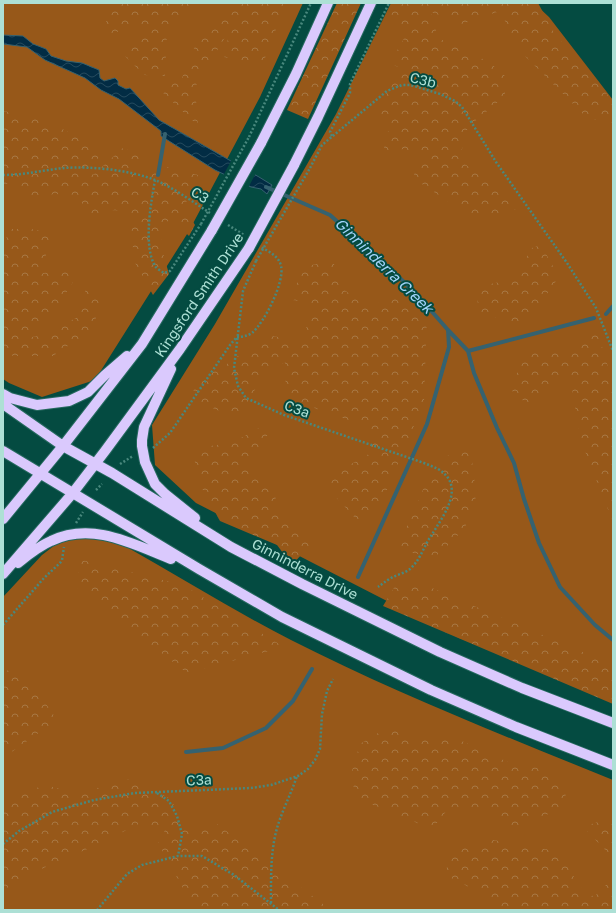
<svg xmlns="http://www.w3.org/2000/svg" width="616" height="913" font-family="'Golos Text',sans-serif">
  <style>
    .green { fill: #975819 }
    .forest { fill: url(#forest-crowns) }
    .water { fill: url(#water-waves); stroke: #356270 }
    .pier { fill: #044b41 }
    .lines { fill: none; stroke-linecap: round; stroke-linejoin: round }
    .stream { stroke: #356270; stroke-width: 4 }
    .major-casing { stroke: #26695f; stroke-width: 12 }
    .path { stroke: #49887d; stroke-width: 2.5; stroke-dasharray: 2 2; stroke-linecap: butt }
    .major { stroke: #dac9fd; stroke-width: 10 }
    .major-bridge-casing { stroke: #26695f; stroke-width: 12; stroke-linecap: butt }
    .path-bridge { stroke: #49887d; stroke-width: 2.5; stroke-dasharray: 2 2; stroke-linecap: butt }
    .major-bridge { stroke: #dac9fd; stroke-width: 10 }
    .labels { text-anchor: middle; stroke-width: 4; stroke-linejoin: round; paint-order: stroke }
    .street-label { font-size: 14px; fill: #ade0d5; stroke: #044b41 }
    .water-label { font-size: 15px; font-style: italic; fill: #a2d4fa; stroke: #044b41 }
  </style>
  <defs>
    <pattern id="forest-crowns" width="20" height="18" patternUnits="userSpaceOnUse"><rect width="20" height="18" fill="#975819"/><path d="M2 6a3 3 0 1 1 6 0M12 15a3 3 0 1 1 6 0" fill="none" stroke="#a77844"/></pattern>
    <pattern id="water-waves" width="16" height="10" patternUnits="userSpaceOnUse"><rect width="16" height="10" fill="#022c44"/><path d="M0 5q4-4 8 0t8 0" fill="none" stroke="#244a5e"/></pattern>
  </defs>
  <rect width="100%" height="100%" fill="#044b41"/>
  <path class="green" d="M3,3H303L260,97L189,231L95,380L42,397L9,383L3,379Z
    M391,3H534L549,17L613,100V696L459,638L196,503L155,465L152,425L215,324L336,114Z
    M77,537L103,538L125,546C180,577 234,611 291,640C395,693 505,736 613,780V910H3V597L42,555L55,545Z"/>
  <path class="forest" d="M113,3H195L167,31L165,76L144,75L124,55L144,26L103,35L109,10Z
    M235,3H286L262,66L224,57L230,29L195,87L198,126L159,89L182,78L195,46Z
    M337,3H361L308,119L287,110Z
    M394,3H538L555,34L613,101V123L587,118L520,51L500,11L462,24L431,12L438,38L489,62L505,76V96L468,127L459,160L486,179L521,208L474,219L413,178L420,156L404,149L383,152L390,123L372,116L402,69L390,63L406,35L391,16Z
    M3,111L39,117L72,134L102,146L93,175L123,148L140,155L134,181L167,167L198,175L184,207L195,225L189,236L172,220L159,224L163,253L169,274L153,295L134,261L130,211L109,210L86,218L80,195L53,194L38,203L15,181L3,185Z
    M9,229H31L58,234L45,257L33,276L65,267L73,282L59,304L42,323L20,339L44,335L76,318L87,286L101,298L93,329L53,356H13L3,351V250Z
    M541,245L559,277L524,326L478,312L477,287L514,279L532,248Z
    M333,261L342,288L370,310L392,292L427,313L424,402L381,504L357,520L321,481L369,454L371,428L286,398L285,362L264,375L237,419L197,401L191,382L220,369L266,335L302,341L314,304L293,300L301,267Z
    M596,326L613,384V522L581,441L569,372L527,404L511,390L525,351L575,350Z
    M275,419L266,438L246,465L276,488L275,512L311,544L292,565L277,545L220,521L200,485L192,449L217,445L243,437Z
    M456,447L471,455C473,466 478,500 474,510C467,530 449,544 434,558L397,549L429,476Z
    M82,560L183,585L284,647L187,673L75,586Z
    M397,583L432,588L613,665V704L383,606Z
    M3,670L25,673L57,720L3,758Z
    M393,724L411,737H453L508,762L548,770L566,786L565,809L539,817L517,830L490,809H448L432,829L356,798L351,774L360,744Z
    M130,779L171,799L186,831L217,824L331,910H195L158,843L165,830L141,823L92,847L16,880L3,892V808L5,801L44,785L79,793Z
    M613,817V856L612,857L583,827Z
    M493,840L541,848L567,854L576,884L594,897L613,878V910H496L471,888L443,874L458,849Z"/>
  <path class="water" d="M3,35L23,36L33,44L46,49L51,56L66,61L82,63L99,70L100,78L104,81L115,78L118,81V85L126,89L130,88L159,120L259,177L272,185L267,194L261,189L251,187L215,170L161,136V131L119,99L101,90L85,78L45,60L27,47L3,44Z"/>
  <path class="pier" d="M232,159L256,173L248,188L223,176Z"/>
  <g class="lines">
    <path class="stream" d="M158,175L165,134
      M266,187L330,215L403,281L434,314L448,330L468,351L474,373L497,428L514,463L524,499L539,543L560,587L595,625L613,640
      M606,314L613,306
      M468,351L594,318
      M358,577L427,424L449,347L448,330
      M186,752L223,748L266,728L293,701L312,669"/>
    <defs>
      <path id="major" d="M261,143L296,74L328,3
        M294,165L318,117L371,3
        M171,369L144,427L142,440V446L145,462L155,484L165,494L195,518
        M3,394L10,398L37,405L69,401L88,392L105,375L127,356
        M3,404L63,446L112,473L231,547L302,584L440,652L522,688L613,723
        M3,451L199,569L282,617L431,690L516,727L613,765
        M3,519L63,446L142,344L212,230
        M18,563C28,555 39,546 51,541C92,521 133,544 171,559
        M3,574L72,494L105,451L180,349L249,248"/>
    </defs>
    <use href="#major" class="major-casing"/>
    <path class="path" d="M332,136L330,132L350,93V84L389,3
      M249,137L311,3
      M310,168L322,145L387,91L402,85H411L440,94L455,101L462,107L496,162L567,263L596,308L613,351
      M3,175C24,175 44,170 64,168C90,166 130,170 155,180C174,188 193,202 210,213
      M155,180C151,203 143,245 155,266C157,269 161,271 164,273L170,271L201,224
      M228,225L244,235
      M256,261L243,291L234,368L238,386L246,398L284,415L424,463C429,465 434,467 438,469C467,486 443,516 431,536C424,546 421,558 412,567C407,573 398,574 391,578C386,581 382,584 378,587
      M237,337C242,337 247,336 252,333C264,323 285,282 281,266C279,256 269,252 261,247
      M153,448L170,433L230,345L236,338
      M120,464L133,456
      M96,490L102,484
      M76,523L83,512
      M3,625L44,578L60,563L62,560L64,547
      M157,793L169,801L177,816L182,834L178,856
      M3,844L19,831L52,812L94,800L135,793L251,788L271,785L298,776L308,769L315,760L320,749L322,714L327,691L333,679
      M271,903C271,875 270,846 280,819C285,805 292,791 297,776
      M97,910L127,874L142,865L178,856H202L234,875L279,910"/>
    <use href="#major" class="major"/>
    <defs>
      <path id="major-bridge" d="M212,230L261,143
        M249,248L294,165"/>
    </defs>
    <use href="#major-bridge" class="major-bridge-casing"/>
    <path class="path-bridge" d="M201,224L249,137
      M256,261L310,168"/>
    <use href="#major-bridge" class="major-bridge"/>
  </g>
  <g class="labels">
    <g class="street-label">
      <text transform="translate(423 80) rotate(14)" y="5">C3b</text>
      <text transform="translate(200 195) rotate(32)" y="5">C3</text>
      <text transform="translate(199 295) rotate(-56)" y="5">Kingsford Smith Drive</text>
      <text transform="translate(297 409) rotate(20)" y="5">C3a</text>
      <text transform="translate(305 569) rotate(27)" y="5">Ginninderra Drive</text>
      <text transform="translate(199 780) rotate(-2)" y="5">C3a</text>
    </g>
    <g class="water-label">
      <text transform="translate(384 266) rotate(44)" y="5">Ginninderra Creek</text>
    </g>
  </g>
  <rect width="616" height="913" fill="none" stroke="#ade0d5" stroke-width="8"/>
</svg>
